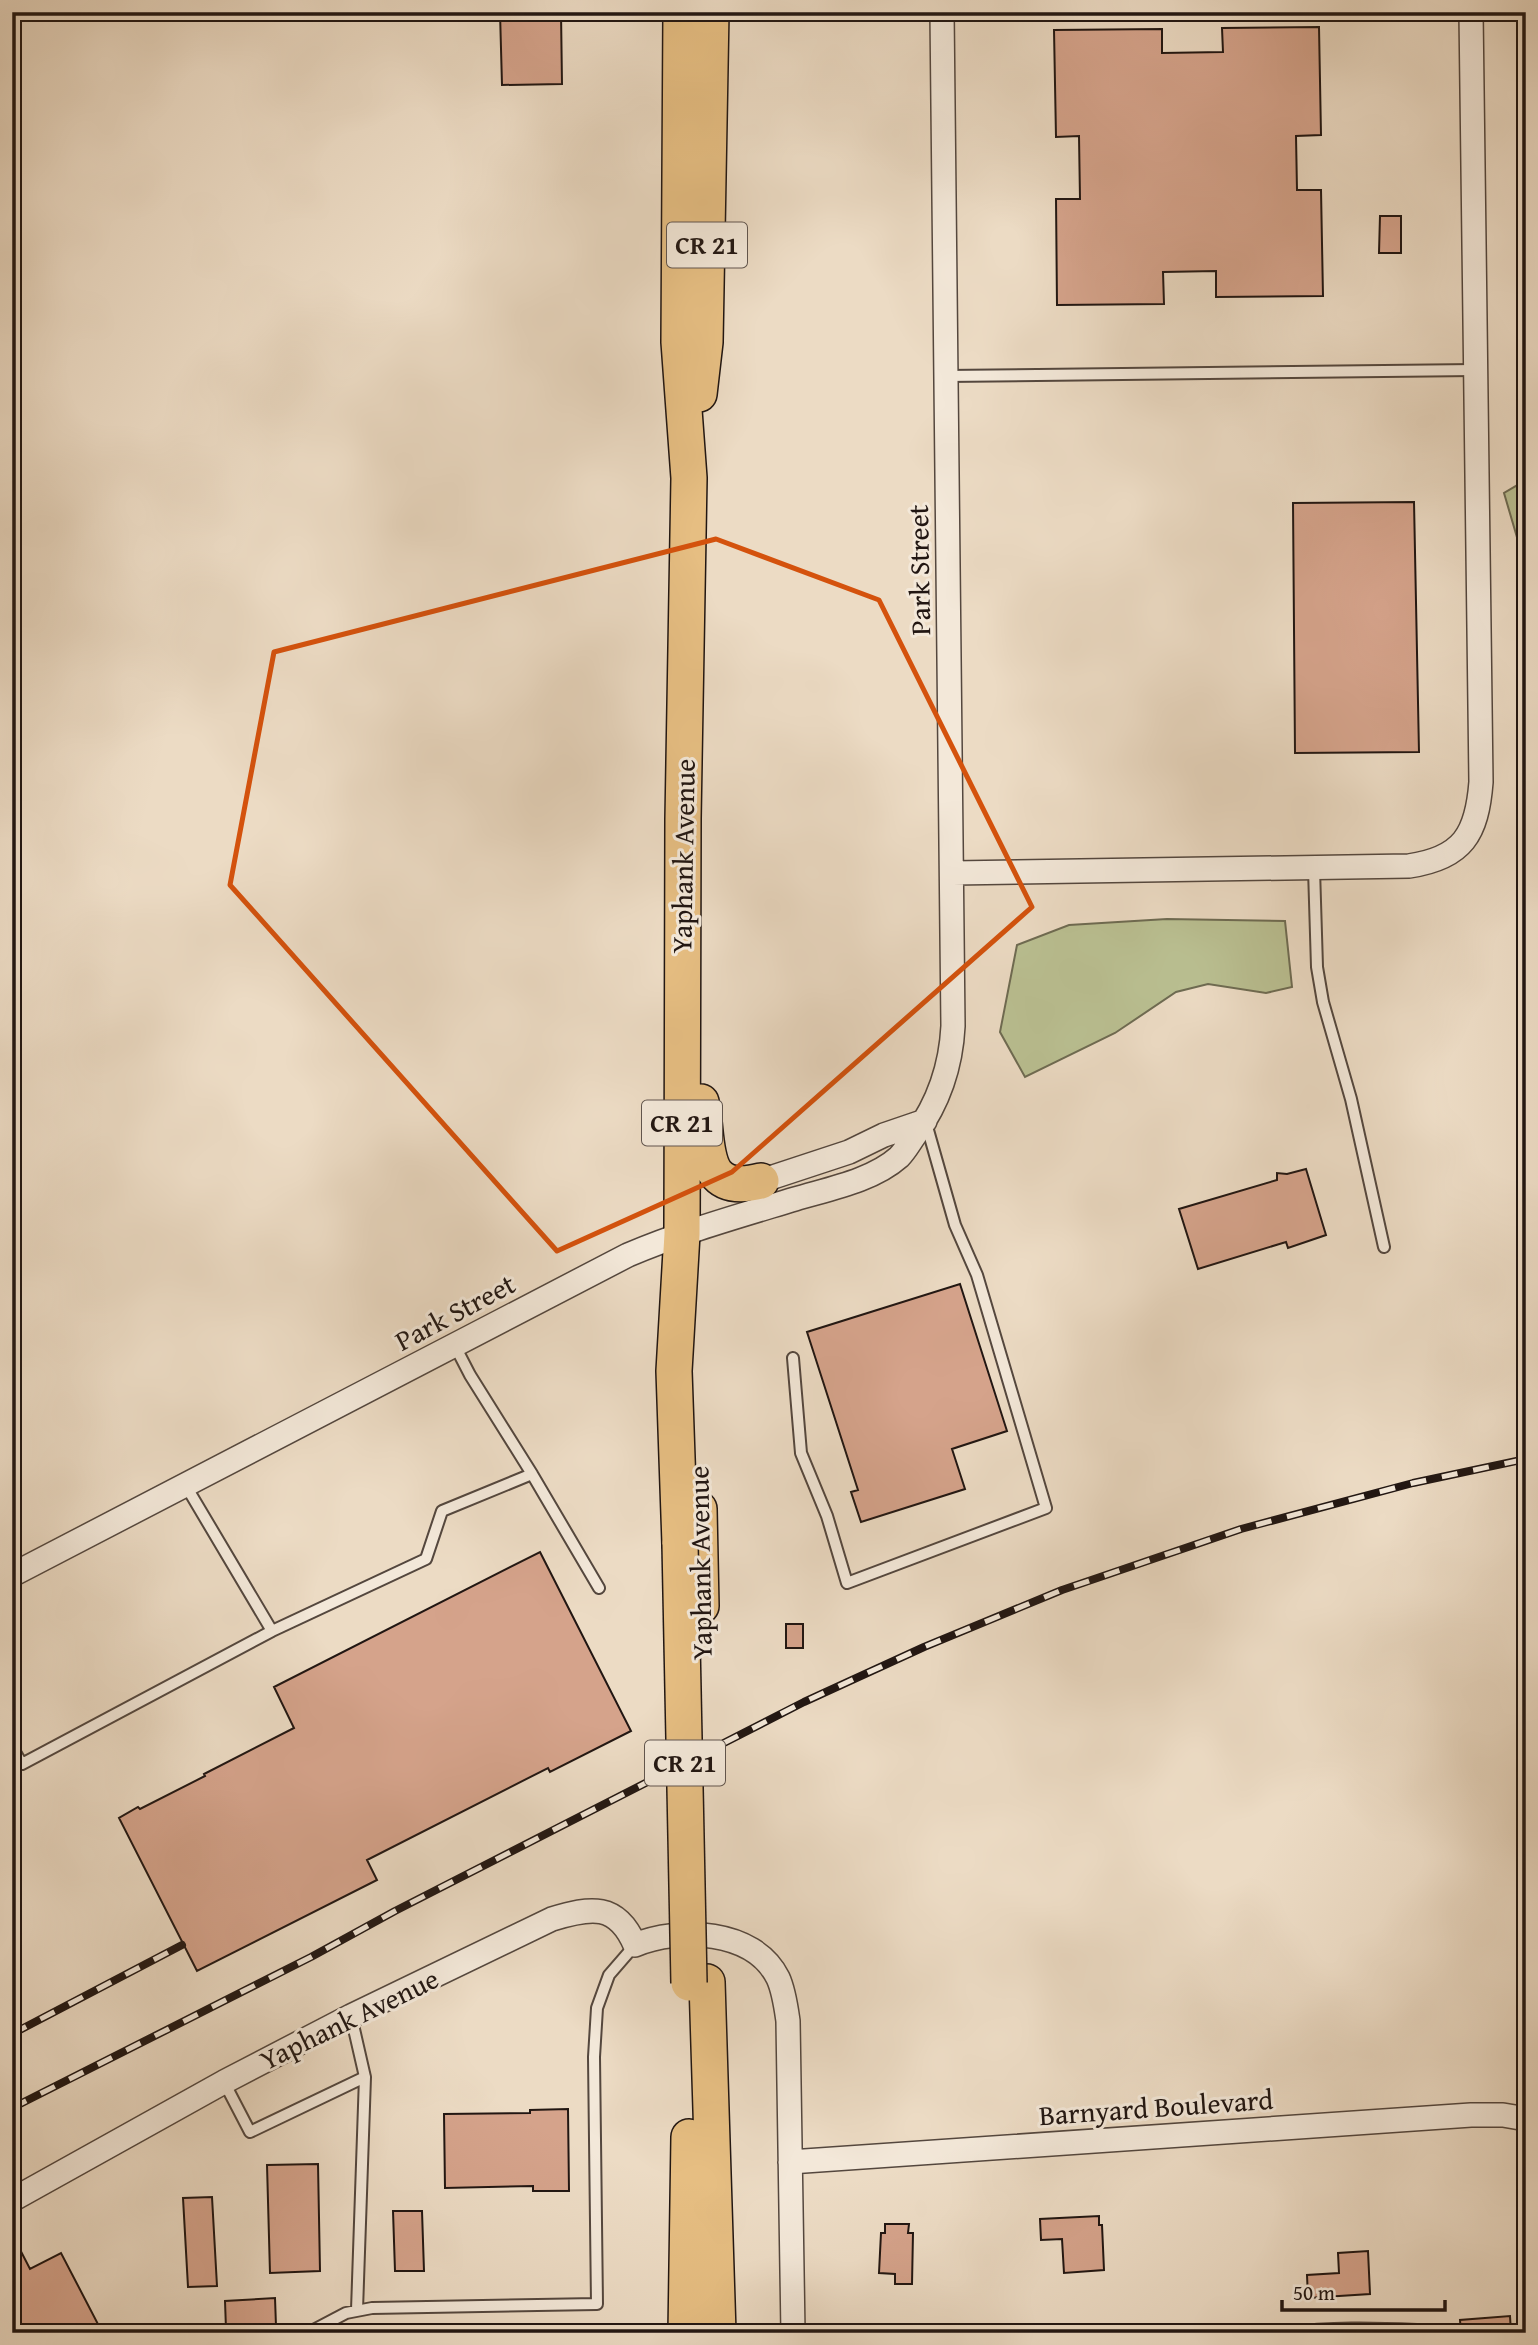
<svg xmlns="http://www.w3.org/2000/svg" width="1538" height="2345" font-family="'Gentium Book Plus',serif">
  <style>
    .green { fill: #bac092; stroke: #6e6b52; stroke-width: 2 }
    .building { fill: #d5a38b; stroke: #211612; stroke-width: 2 }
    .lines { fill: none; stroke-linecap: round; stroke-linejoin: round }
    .service-casing { stroke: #54473e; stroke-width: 14 }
    .minor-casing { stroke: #54473e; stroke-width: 26 }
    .primary-casing { stroke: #211612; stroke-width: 38 }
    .service { stroke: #f3e8d9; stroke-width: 10 }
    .minor { stroke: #f3e8d9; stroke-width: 23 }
    .primary { stroke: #e6be82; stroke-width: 35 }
    .rail-casing { stroke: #211612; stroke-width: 8 }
    .rail { stroke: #f3e8d9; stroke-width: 5; stroke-dasharray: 16; stroke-linecap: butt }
    .primary-bridge-casing { stroke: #211612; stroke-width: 38; stroke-linecap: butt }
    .primary-bridge { stroke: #e6be82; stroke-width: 35 }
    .marked { fill: none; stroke: #d4520d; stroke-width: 5; stroke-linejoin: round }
    .labels { text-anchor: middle; stroke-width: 6; stroke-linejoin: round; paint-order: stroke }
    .shield { fill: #f3e8d9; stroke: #60554e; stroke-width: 2 }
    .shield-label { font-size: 26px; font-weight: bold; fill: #211612 }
    .street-label { font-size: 28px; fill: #211612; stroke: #f3e8d9 }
  </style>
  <rect width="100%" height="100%" fill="#ecdbc4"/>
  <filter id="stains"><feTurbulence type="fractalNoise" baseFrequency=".00286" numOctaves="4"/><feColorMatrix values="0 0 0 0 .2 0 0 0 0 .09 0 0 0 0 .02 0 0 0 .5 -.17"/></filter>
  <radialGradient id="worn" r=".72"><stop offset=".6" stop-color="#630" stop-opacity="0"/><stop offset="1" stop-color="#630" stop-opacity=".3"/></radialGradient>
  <path class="green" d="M1526,480V568L1504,493Z
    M1167,919L1285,921L1292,987L1266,993L1208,984L1176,992L1115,1033L1025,1077L1000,1032L1017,945L1069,925Z"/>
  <path class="building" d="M500,12H561L562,84L502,85Z
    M1319,27L1321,135L1296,136L1297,190H1321L1323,296L1216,297V271L1163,272L1164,304L1057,305L1056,199H1080L1079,136L1056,137L1054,30L1162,29V53L1223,52L1222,28Z
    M1380,216H1401V253H1379Z
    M1414,502L1419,752L1295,753L1293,503Z
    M1306,1169L1326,1235L1288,1248L1286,1242L1198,1269L1179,1209L1277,1180V1173L1287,1174Z
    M960,1284L1007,1431L952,1449L965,1489L861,1522L851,1492L858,1490L807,1332Z
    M540,1552L631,1731L550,1772L548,1768L367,1860L377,1880L197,1971L119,1818L138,1807L140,1809L205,1776L204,1774L294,1728L274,1687Z
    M786,1624H803V1648H786Z
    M568,2109L569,2191H533V2186L445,2188L444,2114L530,2113V2110Z
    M318,2164L320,2271L270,2273L267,2165Z
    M212,2197L217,2286L188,2287L183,2198Z
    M393,2211H422L424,2271H395Z
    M1099,2216V2225H1102L1104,2270L1064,2273L1062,2239L1041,2240L1040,2219Z
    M885,2224H909L908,2233H913L912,2284H895V2274L879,2273L881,2233H885Z
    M12,2234L30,2269L61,2253L100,2328L90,2333H12Z
    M1368,2251L1370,2294L1308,2298L1307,2275L1339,2273L1338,2253Z
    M275,2298L276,2326L226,2329L225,2301Z
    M1510,2316L1511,2333H1461L1460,2320Z"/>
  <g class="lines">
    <defs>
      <path id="service" d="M946,376L1475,370
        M1314,869L1317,967L1323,1002L1351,1099L1384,1247
        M793,1358L801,1453L827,1516L847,1583L1046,1508L977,1275L955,1225L926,1123
        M532,1474L599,1588
        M186,1486L272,1631
        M12,1747L22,1764L272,1631L426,1559L442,1511L532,1474L470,1375L455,1346
        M351,2016L365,2077L357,2310
        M224,2082L250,2132L365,2077
        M308,2333L346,2313L372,2308L597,2304L594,2057L597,2008L609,1975L635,1945
        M1286,2333C1330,2327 1373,2328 1417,2330L1420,2333"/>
      <path id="minor" d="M953,873L1409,866C1463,858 1477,834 1481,782L1471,12
        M761,1181L849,1152L884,1135L925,1121
        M12,1575L628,1255C682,1232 739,1216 795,1199C828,1189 872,1181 899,1157C905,1151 910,1142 915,1135C939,1102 951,1067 953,1026L942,12
        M790,2162L1471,2115H1503L1526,2119
        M12,2200L224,2082L351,2016L552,1919C591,1907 617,1903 635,1945C678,1927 754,1929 778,1978C784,1991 786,2007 788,2021L793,2333"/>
      <path id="primary" d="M699,394L705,342L711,12
        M701,1102C710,1142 697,1197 761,1181
        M699,1509L701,1606
        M680,1544L674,1371L682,1234L683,819L689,478L679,342L681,12
        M707,1982L718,2333
        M686,2333L689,2137"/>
    </defs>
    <use href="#service" class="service-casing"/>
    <use href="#minor" class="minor-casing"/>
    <use href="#primary" class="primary-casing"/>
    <use href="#service" class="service"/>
    <use href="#minor" class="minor"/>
    <use href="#primary" class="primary"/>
    <defs>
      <path id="rail" d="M12,2034L182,1945
        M12,2108L311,1957L395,1911L804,1702L924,1647L1062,1590L1241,1529L1413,1483L1526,1459"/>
    </defs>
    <use href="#rail" class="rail-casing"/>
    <use href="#rail" class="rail"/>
    <defs>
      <path id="primary-bridge" d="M680,1544L689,1983"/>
    </defs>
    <use href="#primary-bridge" class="primary-bridge-casing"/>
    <use href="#primary-bridge" class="primary-bridge"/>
  </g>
  <path class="marked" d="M716,539L879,600L1032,907L732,1172L557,1251L230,885L274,652Z"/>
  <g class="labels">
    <g class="shield">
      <rect x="667" y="222.5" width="80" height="45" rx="5"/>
      <rect x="642" y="1100.5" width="80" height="45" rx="5"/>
      <rect x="645" y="1740.5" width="80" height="45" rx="5"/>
    </g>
    <g class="shield-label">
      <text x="707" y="254">CR 21</text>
      <text x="682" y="1132">CR 21</text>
      <text x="685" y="1772">CR 21</text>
    </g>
    <g class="street-label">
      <text transform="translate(919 570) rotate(-91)" y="10">Park Street</text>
      <text transform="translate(683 856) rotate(-89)" y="10">Yaphank Avenue</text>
      <text transform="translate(455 1312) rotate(-28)" y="10">Park Street</text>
      <text transform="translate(700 1563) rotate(-91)" y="10">Yaphank Avenue</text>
      <text transform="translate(349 2019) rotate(-26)" y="10">Yaphank Avenue</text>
      <text transform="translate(1156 2107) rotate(-4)" y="10">Barnyard Boulevard</text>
    </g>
  </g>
  <rect width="1538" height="2345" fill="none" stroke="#ecdbc4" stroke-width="42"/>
  <rect x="14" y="14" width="1510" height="2317" fill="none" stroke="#211612" stroke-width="3.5"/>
  <rect x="21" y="21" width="1496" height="2303" fill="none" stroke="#211612" stroke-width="2"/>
  <path d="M1282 2300v10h163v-10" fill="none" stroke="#211612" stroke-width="3.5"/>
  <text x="1293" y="2300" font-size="21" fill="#211612" stroke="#f3e8d9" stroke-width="5" paint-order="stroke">50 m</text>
  <rect width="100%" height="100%" filter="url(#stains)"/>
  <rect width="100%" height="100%" fill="url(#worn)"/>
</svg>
